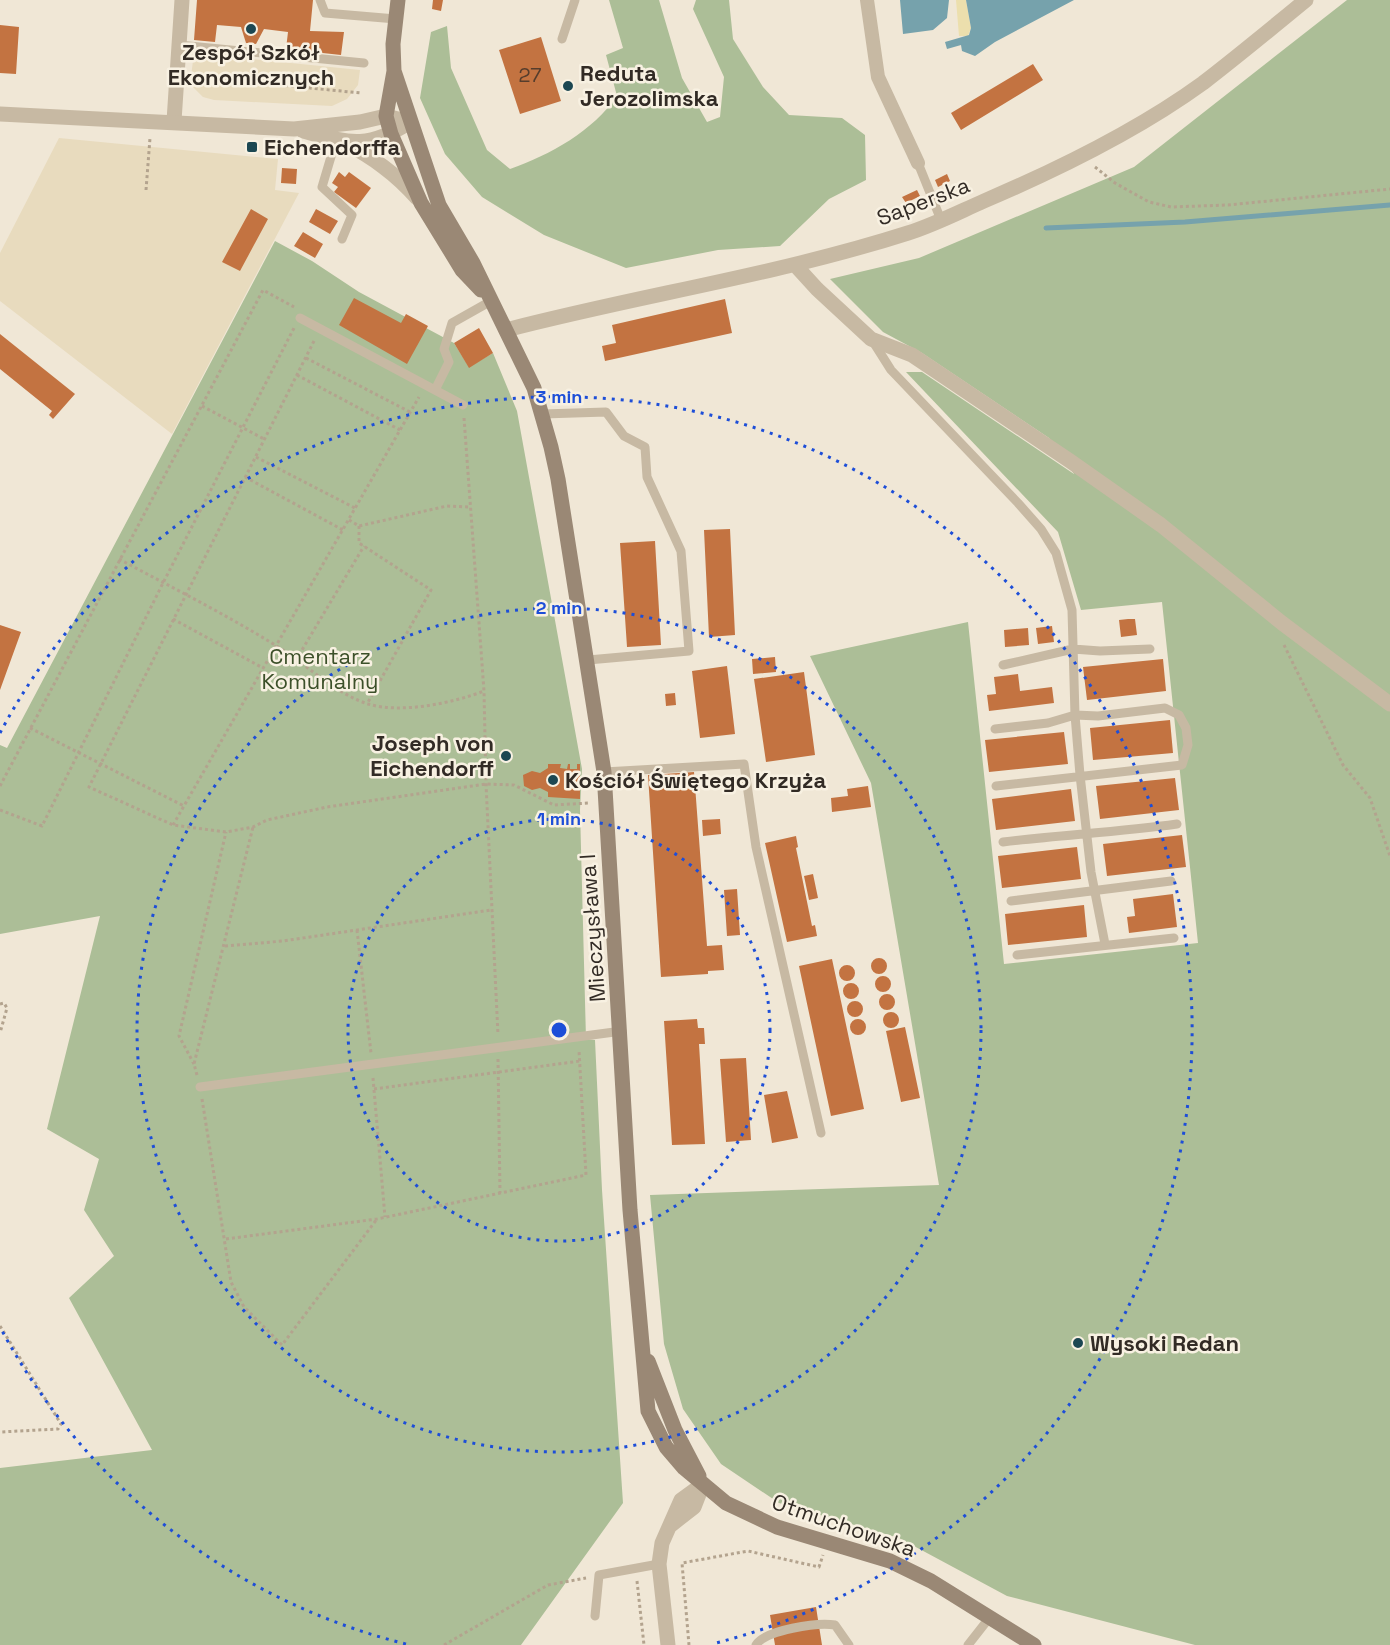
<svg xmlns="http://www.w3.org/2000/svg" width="1390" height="1645" font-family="'Space Grotesk',sans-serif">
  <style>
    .green { fill: #acbe97 }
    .sand { fill: #ecdfad }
    .plaza { fill: #e8dbbe }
    .water { fill: #76a2ac }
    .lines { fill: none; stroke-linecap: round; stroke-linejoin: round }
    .stream { stroke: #76a2ac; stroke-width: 5 }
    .building { fill: #c37341 }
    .path { stroke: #b3a38e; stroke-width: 3; stroke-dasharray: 3 3; stroke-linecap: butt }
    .service { stroke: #c7b9a3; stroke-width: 9 }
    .pedestrian { stroke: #c7b9a3; stroke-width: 14 }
    .minor { stroke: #c7b9a3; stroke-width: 15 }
    .tertiary { stroke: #c7b9a3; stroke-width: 15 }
    .secondary { stroke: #9a8875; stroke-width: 15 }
    .ring { fill: none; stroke: #1d4ed8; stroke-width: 3; stroke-dasharray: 3 6 }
    .poi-dot { fill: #1c4752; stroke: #f8f1e2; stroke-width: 2 }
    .labels { text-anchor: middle; stroke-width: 5; stroke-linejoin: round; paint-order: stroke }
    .number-label { font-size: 20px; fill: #563d2c }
    .poi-label { font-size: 22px; font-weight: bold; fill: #322b25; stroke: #f8f1e2; text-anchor: start }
    .street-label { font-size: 22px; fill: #322b25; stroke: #f8f1e2 }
    .park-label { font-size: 22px; fill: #3c5029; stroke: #f8f1e2 }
    .centre { fill: #1d4ed8; stroke: #f8f1e2; stroke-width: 3 }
    .ring-label { font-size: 18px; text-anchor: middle; font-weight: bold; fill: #1d4ed8; stroke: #f8f1e2; stroke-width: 5; stroke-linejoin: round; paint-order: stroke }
  </style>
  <rect width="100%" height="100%" fill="#f0e7d6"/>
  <path class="green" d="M609,0H659L682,78L707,122L720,117L724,77L693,9L696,0H729L733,39L763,87L789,115L842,118L865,135L866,180L829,199L780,246L718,250L626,268L544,235L482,197L445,154L420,98L431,32L447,26L451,68L487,150L510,169C550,155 593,131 617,96L606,55L623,48Z
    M1347,0H1390V1645H1195L1007,1596L899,1538L779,1503L721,1464L683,1409L664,1344L650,1195L939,1185L871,783L810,656L968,622L1004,964L1198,943L1162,602L1081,610L1058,532L906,372H922L1074,474L1049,438L922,353L883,332L830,279L919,258L1134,167Z
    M275,241L312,261L359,292L454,343L469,367L493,353L517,411L582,769L580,810L586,1039L595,1040L602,1190L623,1503L521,1645H0V1468L152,1450L69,1298L114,1256L84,1210L99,1159L47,1129L100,916L0,934V745L7,748Z"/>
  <path class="sand" d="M956,0H966L971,28L968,36H959Z"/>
  <path class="plaza" d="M194,53L360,70L358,85L347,99L332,106L214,100L203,97L190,84Z
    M59,138L278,159L275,190L299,193L172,434L0,301V253Z"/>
  <path class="water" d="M900,0H949L947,18L933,30L903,34Z
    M966,0H1074L995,42L975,56L962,51L961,45L947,49L945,42L969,35L971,28Z"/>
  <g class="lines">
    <path class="stream" d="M1046,228L1185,222L1390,205"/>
  </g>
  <path class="building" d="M197,0H313L310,31L344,32L341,55L286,49L288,32L264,29L256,44L246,43L241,27L217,25L215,42L194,40Z
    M433,0H443L441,11L432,9Z
    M0,25L19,27L16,74L0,73Z
    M541,37L561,101L520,114L499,50Z
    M1033,64L1043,80L961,130L951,113Z
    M282,168L297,169L296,184L281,183Z
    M339,172L345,177L349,172L371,188L356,208L334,192L338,187L332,183Z
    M947,174L950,181L938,187L935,180Z
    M917,190L920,196L906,203L902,197Z
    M251,209L268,219L240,271L222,262Z
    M316,209L338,221L330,234L309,222Z
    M303,232L323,244L315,258L294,246Z
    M354,298L401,323L406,314L428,326L407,364L339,325Z
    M725,299L732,333L605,361L602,346L616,343L612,325Z
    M479,328L493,353L469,368L454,343Z
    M0,334L75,394L53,419L49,415L52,411L0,369Z
    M730,529L735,635L709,637L704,530Z
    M655,541L661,645L627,647L620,543Z
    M1128,619H1135L1137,635L1121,637L1119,620Z
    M0,625L21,632L0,690Z
    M1052,626L1054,642L1038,644L1036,628Z
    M1028,628L1029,645L1005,647L1004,630Z
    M775,657L776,672L753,674L752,659Z
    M1163,659L1166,691L1087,700L1083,667Z
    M727,666L735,734L700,738L692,671Z
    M804,672L815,755L766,762L754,679Z
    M1018,674L1020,691L1052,687L1054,703L989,711L987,695L996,694L994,677Z
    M675,693L676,705L666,706L665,694Z
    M1170,720L1173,753L1093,760L1090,728Z
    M1064,732L1068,764L989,772L985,740Z
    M548,764H561L560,768L567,769L568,764H570V769H577V764H580V799L548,797V792L540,788L532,790L524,786L523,775L532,771L540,773L548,768Z
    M694,772L707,946L722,945L724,970L708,971V974L661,977L648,775Z
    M1175,778L1179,810L1100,819L1096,786Z
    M868,786L871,807L832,812L831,798L848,796L847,789Z
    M1071,789L1075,821L996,830L992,799Z
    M720,819L721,834L703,836L702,820Z
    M1182,835L1186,867L1107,876L1103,844Z
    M796,836L798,847L796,848L812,926L815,925L817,936L787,942L765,843Z
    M1077,847L1081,879L1002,888L998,856Z
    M813,874L818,898L809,900L804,876Z
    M737,889L740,935L727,936L724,890Z
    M1173,894L1177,927L1129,933L1127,917L1135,916L1133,899Z
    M1084,905L1087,937L1008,945L1005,914Z
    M871 966a8 8 0 1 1 16 0a8 8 0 1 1-16 0Z
    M832,959L864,1109L831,1116L799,966Z
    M839 973a8 8 0 1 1 16 0a8 8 0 1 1-16 0Z
    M875 984a8 8 0 1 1 16 0a8 8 0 1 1-16 0Z
    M843 991a8 8 0 1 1 16 0a8 8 0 1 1-16 0Z
    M879 1002a8 8 0 1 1 16 0a8 8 0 1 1-16 0Z
    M847 1009a8 8 0 1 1 16 0a8 8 0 1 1-16 0Z
    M883 1020a8 8 0 1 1 16 0a8 8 0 1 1-16 0Z
    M697,1019L698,1028H704L705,1044H699L705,1144L672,1145L664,1021Z
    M850 1027a8 8 0 1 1 16 0a8 8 0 1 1-16 0Z
    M905,1027L920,1098L901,1102L886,1031Z
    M746,1058L751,1140L726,1142L720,1059Z
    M787,1091L798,1138L772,1143L764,1095Z
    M816,1607L822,1645H775L770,1615Z"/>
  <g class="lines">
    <path class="path" d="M249,82L361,93
      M1095,167L1115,183L1149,202L1171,207L1228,205L1390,189
      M146,190L150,138
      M314,341L89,787L173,825L226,832L253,827L267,820L327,807L486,784L514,785L554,805L590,803
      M306,358L410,412
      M297,375L400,430
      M202,406L264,439
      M464,418L484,691L486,784L498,1035
      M256,457L355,508
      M245,477L343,530
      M349,520L359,526L447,506L470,507
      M359,526V543L431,590L367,704
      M119,559C171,587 225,614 275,645C305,663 334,693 368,704C401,714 453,703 484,691
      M173,619L263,668
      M1284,645L1343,765L1370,798L1390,856
      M296,660L364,546
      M30,728L184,806
      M0,786L263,290L294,307
      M0,810L42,826L163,583L294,328
      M173,825L419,397
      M357,930L371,1053
      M225,946L283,941L491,910
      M0,1004L4,1003L7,1008L0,1033
      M498,1059L500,1193
      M194,1064L179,1036L226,832
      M197,1075L194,1064L253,827
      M373,1078L385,1217
      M374,1089L580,1061
      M202,1099L231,1282L244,1307L282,1345L377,1219
      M226,1239L377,1219L586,1175L579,1050
      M0,1326L61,1424L58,1429L0,1432
      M637,1581L644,1645
      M444,1645L548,1585L586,1578
      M689,1645L682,1563L748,1551L819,1567L823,1555"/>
    <path class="service" d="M320,0L325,13L396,19
      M562,39L575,0
      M179,45L364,63
      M336,140L322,187L352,215L342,239
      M918,163L941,220
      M300,318L463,405
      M872,340L891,370L1018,503L1041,529L1056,553L1072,610L1075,715L1080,775L1091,872L1105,944
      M435,390L449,362L444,349L452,323L491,301
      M543,414L606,412L624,436L645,447L647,477L681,551L689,651L588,660
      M1003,665L1073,649L1100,651L1150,649
      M995,729L1048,723L1075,715L1098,716L1165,708L1179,715L1186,728L1188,745L1182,765L996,786
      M604,772L744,764L756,847L821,1133
      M1003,842C1061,835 1119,832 1177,824
      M1011,901L1171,881
      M1017,955L1174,938
      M200,1087L622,1031
      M595,1616L599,1575L659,1564
      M756,1645C765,1630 818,1622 835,1625L849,1645
      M968,1645L990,1617"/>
    <path class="pedestrian" d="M867,0L878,77L918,163"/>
    <path class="minor" d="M174,121L182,0
      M796,266L817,289L871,339L912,355L1070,461L1161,525L1282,623L1390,704
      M506,330C640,295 777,275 908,233C934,225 959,212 984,201C1059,169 1137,131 1203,83C1238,56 1272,28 1306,0"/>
    <path class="tertiary" d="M0,114L294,129L360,122L386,116L410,122
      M303,131C349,143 367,150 410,122
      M344,142C373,158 395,173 417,198
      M671,1525L694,1507L703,1484
      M668,1645L659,1564L662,1543L681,1500L703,1484"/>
    <path class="secondary" d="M398,0L393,44L394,71L386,116L391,134L421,203L462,270L481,290
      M394,71L439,205L473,263L534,388L551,447L558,479L604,772L630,1210L648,1411L666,1447L684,1468L726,1503L777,1527L890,1561L931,1581L1034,1645
      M648,1361L675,1430L699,1476"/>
  </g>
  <g class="ring">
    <circle cx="559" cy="1030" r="211"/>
    <circle cx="559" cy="1030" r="422"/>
    <path d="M406 1644A633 633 0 0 1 0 1327M0 733A633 633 0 1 1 712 1644"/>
  </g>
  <g class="poi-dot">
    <circle cx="251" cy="29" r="6"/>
    <circle cx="568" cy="86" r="6"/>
    <rect x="246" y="141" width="12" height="12" rx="3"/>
    <circle cx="506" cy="756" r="6"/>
    <circle cx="553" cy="780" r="6"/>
    <circle cx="1078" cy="1343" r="6"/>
  </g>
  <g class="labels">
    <g class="number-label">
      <text x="530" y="82">27</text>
    </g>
    <g class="poi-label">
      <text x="251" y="60" text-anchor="middle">Zespół Szkół<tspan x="251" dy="25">Ekonomicznych</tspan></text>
      <text x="580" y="81">Reduta<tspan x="580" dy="25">Jerozolimska</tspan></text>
      <text x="264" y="155">Eichendorffa</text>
      <text x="494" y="751" text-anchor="end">Joseph von<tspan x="494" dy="25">Eichendorff</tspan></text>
      <text x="565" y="788">Kościół Świętego Krzyża</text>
      <text x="1090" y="1351">Wysoki Redan</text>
    </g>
    <g class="street-label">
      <text transform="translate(923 201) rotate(-21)" y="8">Saperska</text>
      <text transform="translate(592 928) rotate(-94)" y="8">Mieczysława I</text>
      <text transform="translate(844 1525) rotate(19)" y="8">Otmuchowska</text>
    </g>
    <g class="park-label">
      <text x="320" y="664">Cmentarz<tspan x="320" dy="25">Komunalny</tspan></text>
    </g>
  </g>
  <circle cx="559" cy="1030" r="9" class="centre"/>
  <g class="ring-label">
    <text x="559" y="403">3 min</text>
    <text x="559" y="614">2 min</text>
    <text x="559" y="825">1 min</text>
  </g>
</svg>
